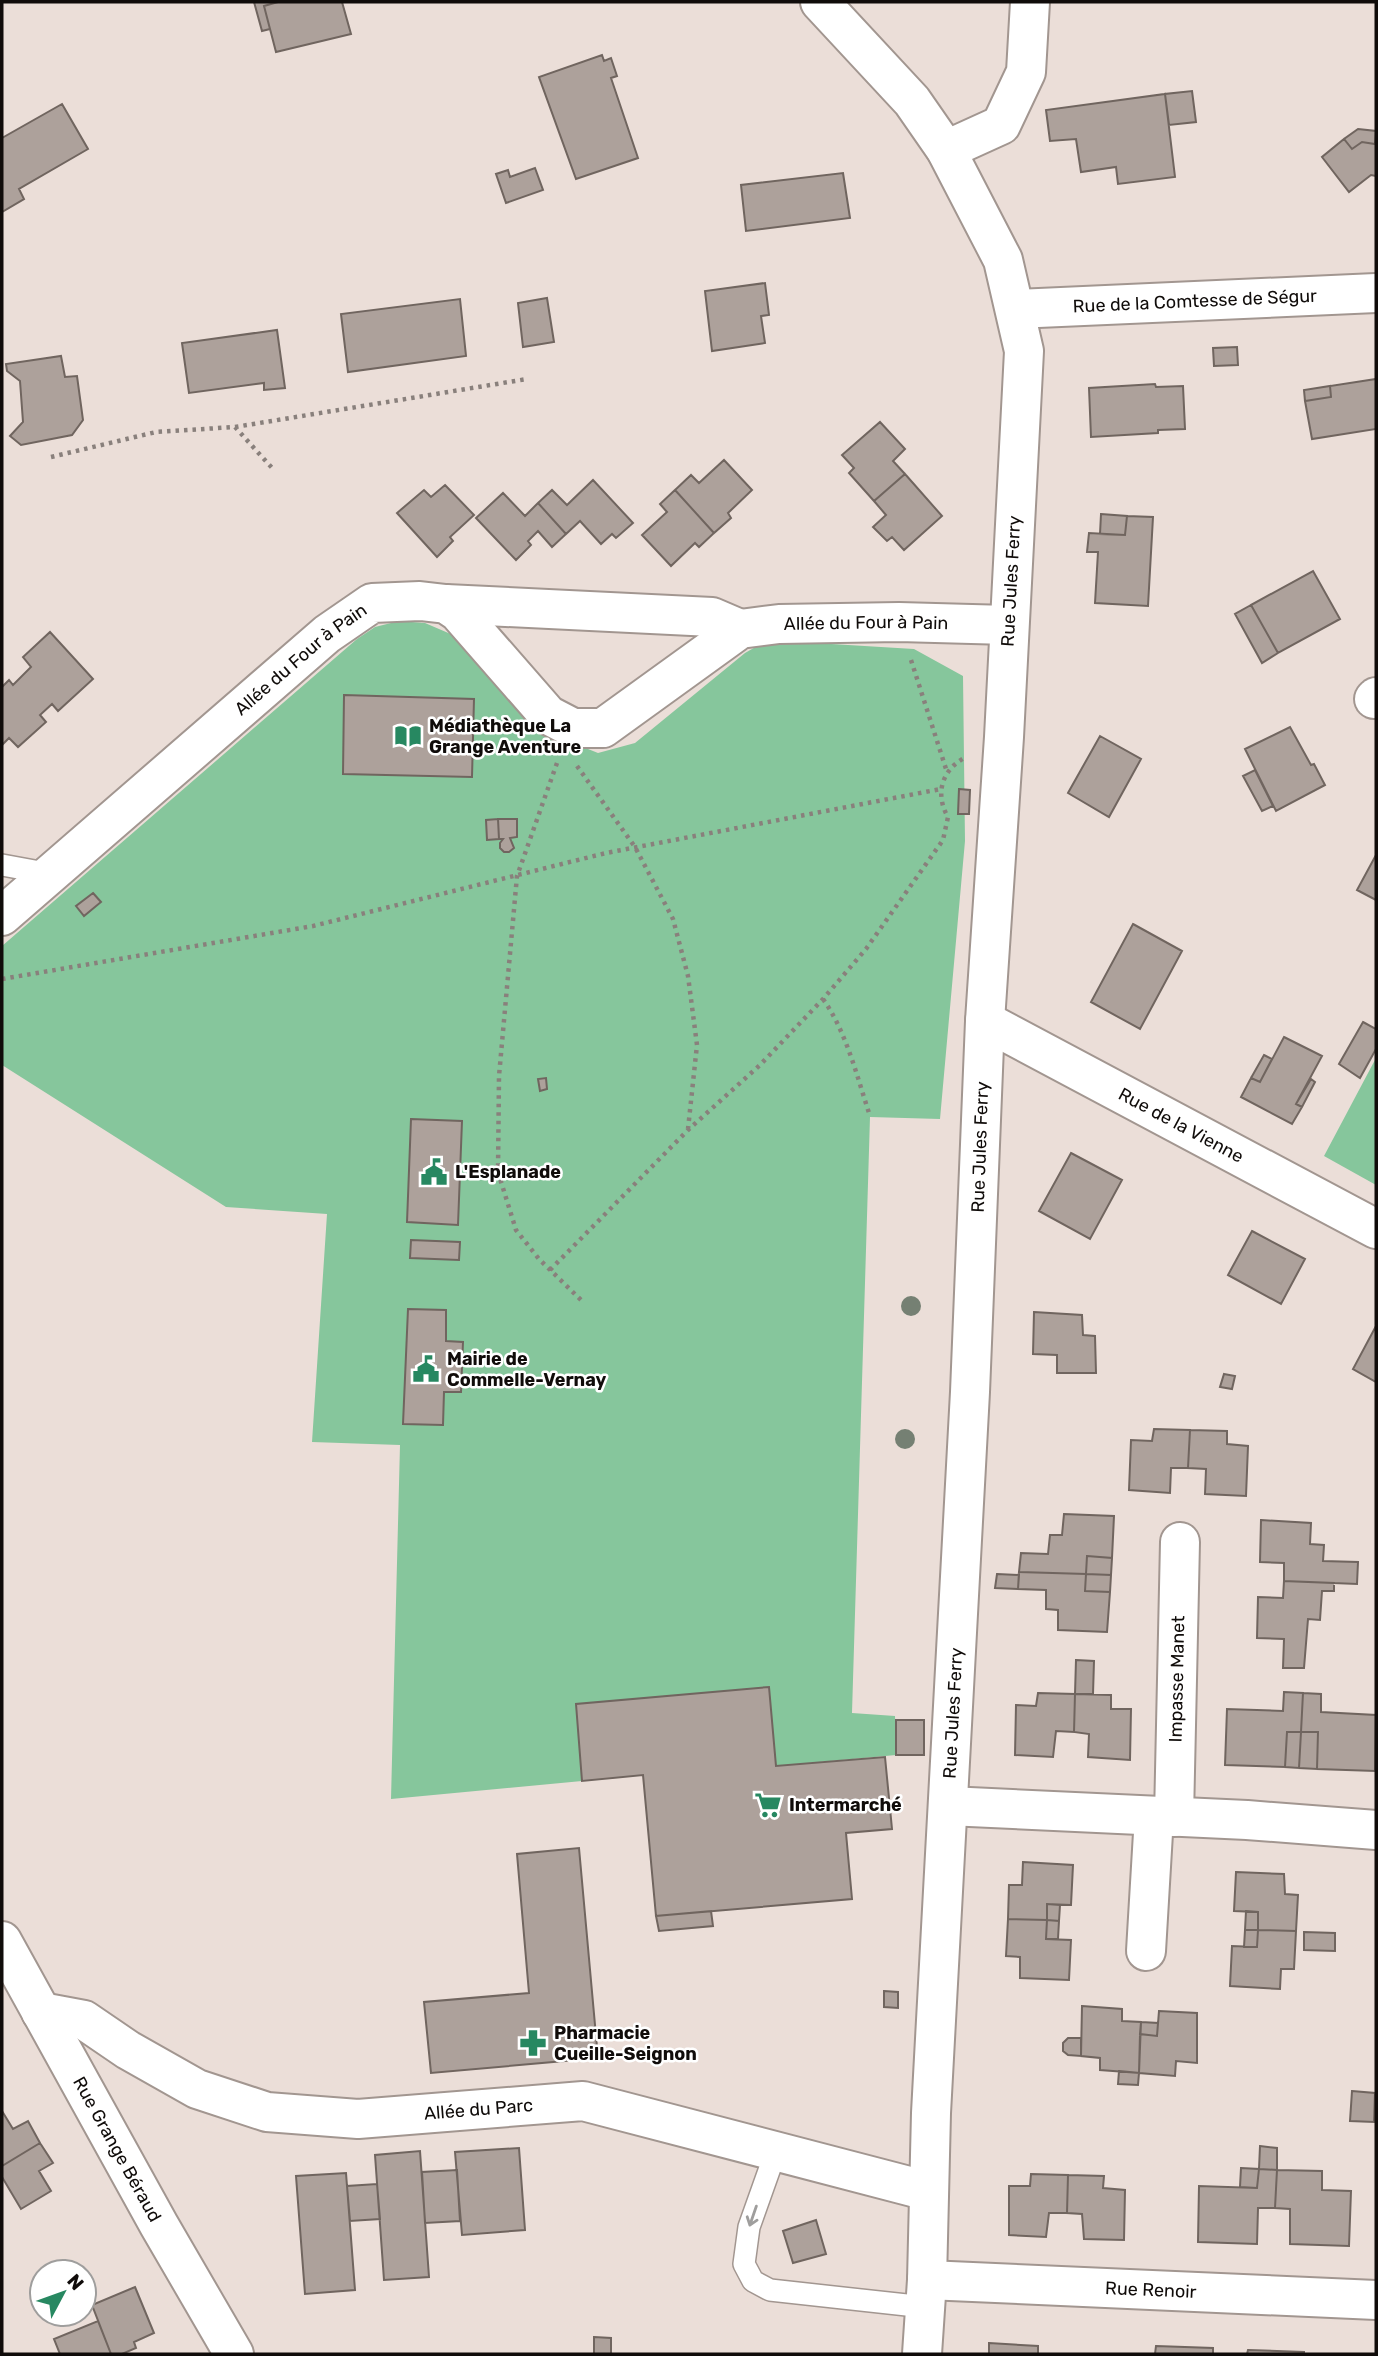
<svg xmlns="http://www.w3.org/2000/svg" width="1378" height="2356" font-family="Rubik,sans-serif">
  <style>
    .green { fill: #86c69c }
    .building { fill: #ada19b; stroke: #70655f; stroke-width: 2 }
    .lines { fill: none; stroke-linecap: round; stroke-linejoin: round }
    .service-casing { stroke: #a29690; stroke-width: 24 }
    .minor-casing { stroke: #a29690; stroke-width: 42 }
    .path { stroke: #89807c; stroke-width: 4.5; stroke-dasharray: 3.5 5; stroke-linecap: butt }
    .service { stroke: #fff; stroke-width: 21 }
    .minor { stroke: #fff; stroke-width: 38 }
    .tree { fill: #758073 }
    .oneway { stroke: #9f9e9d }
    .labels { text-anchor: middle; stroke-width: 5; stroke-linejoin: round; paint-order: stroke }
    .street-label { font-size: 18px; fill: #100c0a; stroke: #fff }
    .poi-label { font-size: 18px; font-weight: bold; fill: #100c0a; stroke: #fff; text-anchor: start }
  </style>
  <rect width="100%" height="100%" fill="#ebded8"/>
  <path class="green" d="M399,621L425,623L453,635L533,727L598,753L635,743L745,653L759,645L782,641L914,649L963,676L965,841L940,1119L870,1117L852,1713L895,1716L896,1755L776,1766L769,1687L576,1704L582,1781L391,1799L400,1445L312,1442L327,1214L226,1207L2,1065V946L357,639L375,627Z
    M1376,1058V1185L1324,1156Z"/>
  <path class="building" d="M254,2H278L264,6L270,29L262,31Z
    M278,2H342L351,34L276,52L264,6Z
    M602,55L604,61L611,58L617,76L611,78L638,158L576,179L539,77Z
    M1192,91L1196,122L1169,125L1165,94Z
    M1165,94L1175,177L1118,184L1116,167L1081,172L1076,139L1050,141L1046,110Z
    M62,104L88,149L19,189L24,199L2,212V138Z
    M1358,129L1376,131L1375,144L1362,142L1352,149L1344,139Z
    M1376,136V176L1371,175L1349,192L1322,157L1344,139L1352,149L1362,142L1375,144Z
    M535,168L543,190L506,203L496,174L508,170L510,177Z
    M843,173L850,218L746,231L741,185Z
    M765,283L769,315L761,316L765,343L712,351L705,291Z
    M547,298L554,342L523,347L518,303Z
    M460,299L466,356L348,372L341,314Z
    M277,330L285,388L264,390V383L189,393L182,343Z
    M1237,347L1238,365L1214,366L1213,348Z
    M61,356L65,377L77,376L83,420L72,435L21,445L10,436L23,422L20,381L7,371L6,364Z
    M1376,379V429L1312,439L1305,401L1331,397L1330,386Z
    M1155,384L1156,387L1183,386L1185,429L1158,430V433L1091,437L1089,388Z
    M1330,386L1331,397L1305,401L1304,390Z
    M880,422L905,449L893,461L905,474L874,501L849,473L854,468L842,455Z
    M724,460L752,490L728,513L731,518L714,533L675,490L691,475L699,483Z
    M905,474L942,516L904,550L892,537L887,541L873,527L886,515L874,501Z
    M593,480L633,523L616,538L612,534L601,544L580,521L566,534L538,503L552,490L567,505Z
    M445,485L474,515L450,537L453,541L437,557L397,513L424,490L431,497Z
    M675,490L714,533L699,547L695,543L671,566L642,535L667,512L660,504Z
    M503,493L525,516L538,503L566,534L552,547L538,531L528,541L531,545L516,560L476,518Z
    M1101,514L1127,516L1125,535L1100,534Z
    M1127,516L1153,517L1148,606L1095,603L1098,552H1087L1089,533L1125,535Z
    M1313,571L1340,619L1278,653L1251,605Z
    M1251,605L1278,653L1262,663L1235,614Z
    M50,632L93,679L58,711L52,704L40,715L46,722L18,747L9,738L2,745V687L9,680L13,685L31,667L23,657Z
    M344,695L474,699L472,777L343,774Z
    M1290,727L1311,765L1314,764L1325,785L1276,811L1245,749Z
    M1100,736L1141,759L1109,817L1068,793Z
    M1255,770L1273,806L1262,811L1243,776Z
    M959,789L970,790L969,814H958Z
    M498,819H517V837L510,838L514,848L509,852H504L500,848V843L503,839H499Z
    M498,819L499,839L487,840L486,820Z
    M1376,855V900L1357,890Z
    M93,893L101,902L84,916L76,906Z
    M1133,924L1182,951L1140,1029L1091,1002Z
    M1363,1022L1376,1029V1049L1360,1078L1339,1064Z
    M1284,1037L1322,1056L1296,1104L1302,1107L1292,1124L1241,1097L1251,1078L1260,1082Z
    M1264,1055L1272,1059L1260,1082L1251,1078Z
    M546,1078L547,1089L540,1091L538,1079Z
    M1311,1079L1315,1082L1302,1107L1296,1104Z
    M411,1119L462,1121L458,1225L407,1222Z
    M1071,1153L1122,1180L1090,1239L1039,1211Z
    M1252,1231L1305,1259L1281,1304L1228,1275Z
    M411,1240L460,1242L459,1260L410,1258Z
    M408,1309L446,1310V1341L463,1342L461,1392H444L443,1425L403,1424Z
    M1034,1312L1082,1315L1083,1335L1095,1336L1096,1373H1057V1355L1033,1354Z
    M1376,1326V1382L1353,1369Z
    M1224,1374L1235,1376L1232,1389L1220,1387Z
    M1154,1429L1190,1430L1188,1468H1171L1170,1493L1129,1490L1131,1440L1152,1441Z
    M1190,1430L1227,1431V1444L1248,1446L1246,1496L1205,1494L1206,1469L1188,1468Z
    M1064,1514L1114,1516L1112,1558L1087,1556L1086,1574L1019,1572L1021,1553L1048,1554L1050,1535H1062Z
    M1261,1520L1311,1523L1310,1544L1324,1545L1323,1561L1358,1562L1357,1584L1284,1581V1563L1260,1562Z
    M1087,1556L1112,1558L1111,1575L1086,1574Z
    M1019,1572L1086,1574L1085,1591L1110,1592L1107,1632L1058,1630V1610L1046,1609V1590L1018,1589Z
    M997,1574L1019,1575L1018,1589L995,1588Z
    M1086,1574L1111,1575L1110,1592L1085,1591Z
    M1284,1581L1334,1583V1591H1322L1320,1620L1308,1619L1304,1668H1283L1284,1639L1257,1638L1258,1597L1283,1598Z
    M1076,1660L1094,1661L1093,1694H1075Z
    M769,1687L776,1766L885,1757L892,1829L846,1833L852,1899L656,1916L643,1775L582,1781L576,1704Z
    M1284,1692L1303,1693L1301,1732H1287L1285,1767L1225,1765L1227,1709L1283,1711Z
    M1038,1693L1075,1694L1074,1732L1056,1731L1053,1757L1015,1755L1016,1705L1036,1706Z
    M1303,1693L1321,1694V1712L1376,1715L1375,1771L1317,1769L1318,1732H1301Z
    M1075,1694L1111,1695V1709H1131L1130,1760L1088,1757L1089,1734L1074,1732Z
    M896,1720H924V1755H896Z
    M1287,1732H1301L1299,1768L1285,1767Z
    M1301,1732H1318L1317,1769L1299,1768Z
    M579,1848L598,2058L431,2073L424,2002L529,1993L517,1854Z
    M1023,1862L1073,1865L1071,1905L1047,1904V1920L1008,1919L1009,1885H1022Z
    M1236,1872L1284,1874L1285,1894L1298,1895L1296,1931L1258,1930V1912L1234,1911Z
    M1047,1904L1060,1905L1059,1921L1047,1920Z
    M711,1911L713,1926L659,1931L656,1916Z
    M1246,1911L1258,1912V1930H1245Z
    M1008,1919L1047,1920L1046,1939L1071,1940L1069,1980L1020,1978V1957L1006,1956Z
    M1047,1920L1059,1921L1058,1939H1046Z
    M1245,1930H1258L1257,1947H1244Z
    M1258,1930L1296,1931L1294,1969H1281L1280,1989L1230,1986L1232,1946L1257,1947Z
    M1304,1932L1335,1933V1951L1304,1950Z
    M884,1991L898,1992V2008L884,2007Z
    M1082,2006L1122,2009V2021L1141,2022L1139,2073L1100,2070V2058L1081,2056Z
    M1159,2011L1197,2013V2063L1176,2061L1175,2076L1139,2073L1140,2034L1157,2036Z
    M1141,2022L1158,2023L1157,2036L1140,2034Z
    M1068,2038H1081V2056L1068,2055L1063,2051V2043Z
    M1119,2071L1139,2073L1138,2085L1118,2084Z
    M1352,2091L1375,2093L1374,2122L1350,2121Z
    M2,2111L13,2129L28,2121L40,2143L2,2166Z
    M40,2143L53,2163L39,2171L51,2191L21,2209L2,2177V2166Z
    M1260,2146L1277,2148V2170L1259,2169Z
    M519,2148L525,2230L462,2235L455,2152Z
    M420,2151L429,2277L384,2280L375,2155Z
    M1241,2168L1259,2169L1257,2188L1240,2187Z
    M1259,2169L1277,2170L1275,2208H1258L1257,2244L1198,2242L1199,2186L1257,2188Z
    M457,2170L460,2221L425,2223L422,2172Z
    M1277,2170L1322,2171V2190L1351,2191L1349,2246L1290,2244V2209L1275,2208Z
    M346,2173L355,2290L305,2294L296,2176Z
    M1031,2174L1068,2175L1067,2213H1049L1046,2237L1009,2235V2186H1030Z
    M1068,2175L1104,2176L1103,2188L1125,2190L1124,2240L1084,2239L1082,2214L1067,2213Z
    M377,2184L380,2219L350,2221L347,2186Z
    M816,2220L826,2254L793,2263L783,2231Z
    M135,2287L154,2333L134,2342L136,2348L122,2354H111L92,2305Z
    M98,2321L111,2354H60L54,2339Z
    M594,2337L611,2338V2354H594Z
    M989,2343L1038,2346V2354H989Z
    M1156,2346L1213,2348V2354H1155Z
    M1248,2350L1304,2352V2354H1247Z"/>
  <g class="lines">
    <defs>
      <path id="service" d="M2,865L51,874
        M776,2151L749,2227L744,2264L753,2281L770,2290L925,2307"/>
      <g id="minor">
        <path d="M820,2L912,101L946,150L1003,260L1024,351L1004,737L985,1021L970,1392L931,2113L927,2280L922,2354"/>
        <path d="M946,150L1001,125L1026,72L1030,2"/>
        <path id="s1" d="M1015,309L1376,293"/>
        <path d="M446,604L712,617L740,629"/>
        <path d="M1374,699L1376,697"/>
        <path id="s2" d="M2,916L327,634L372,603L420,601L446,604L458,612L548,715L573,728H603L740,629L779,624L899,622L1008,625"/>
        <path id="s3" d="M985,1021L1376,1229"/>
        <path d="M948,1806L1247,1820L1376,1830"/>
        <path id="s4" d="M1174,1817L1180,1542"/>
        <path id="s5" d="M2,1941L159,2225L234,2354"/>
        <path d="M1146,1951L1154,1816"/>
        <path id="s6" d="M41,2012L84,2020L128,2050L197,2089L267,2112L358,2119L583,2101L928,2191"/>
        <path id="s7" d="M927,2280L1376,2300"/>
      </g>
    </defs>
    <use href="#service" class="service-casing"/>
    <use href="#minor" class="minor-casing"/>
    <path class="path" d="M235,427L527,379
      M51,457L156,432L235,427L273,469
      M911,660L947,772
      M557,763L517,876L499,1076L498,1172L516,1230L539,1259L582,1301
      M577,766L635,847L673,919L688,976L697,1045L688,1129
      M2,979L313,926L606,853L941,789
      M823,999C847,1033 857,1077 870,1116
      M550,1270L688,1130L760,1065L823,999L866,949L943,840L948,817C935,795 941,771 964,758"/>
    <use href="#service" class="service"/>
    <use href="#minor" class="minor"/>
  </g>
  <g class="tree">
    <circle cx="911" cy="1306" r="10"/>
    <circle cx="905" cy="1439" r="10"/>
  </g>
  <defs><path id="oneway-shaft" d="M-6 0H5M1.5-3L5.5 0L1.5 3" fill="none" stroke-width="1.6" stroke-linecap="round" stroke-linejoin="round" transform="scale(1.75)"/></defs>
  <use class="oneway" href="#oneway-shaft" transform="translate(753 2216) rotate(109)"/>
  <defs>
    <symbol id="library-bare" viewBox="-9 -9 18 18"><path d="M-6-4Q-3-5.5-.7-3.5V5Q-3 3-6 4ZM6-4Q3-5.5 .7-3.5V5Q3 3 6 4Z" fill="#278861" stroke="#fff" stroke-width="2.5" paint-order="stroke"/></symbol>
    <symbol id="civic-bare" viewBox="-9 -9 18 18"><path d="M-.6-6.5H3V-4.5H.6V-3L4-1V1h2V6H-6V1h2V-1L-.6-3ZM-1.2 2.5V6h2.4V2.5Z" fill="#278861" stroke="#fff" stroke-width="2.5" paint-order="stroke"/></symbol>
    <symbol id="supermarket-bare" viewBox="-9 -9 18 18"><path d="M-6-5.5h2.5l.6 2H6L4.5 2H-2.5L-4.4-4H-6ZM-1.5 3.2a1.3 1.3 0 1 0 .1 0ZM3 3.2a1.3 1.3 0 1 0 .1 0Z" fill="#278861" stroke="#fff" stroke-width="2.5" paint-order="stroke"/></symbol>
    <symbol id="pharmacy-bare" viewBox="-9 -9 18 18"><path d="M-2-6h4v4h4v4h-4v4h-4v-4h-4v-4h4Z" fill="#278861" stroke="#fff" stroke-width="2.5" paint-order="stroke"/></symbol>
  </defs>
  <g fill-rule="evenodd">
    <use href="#library-bare" x="389" y="717" width="38" height="38"/>
    <use href="#civic-bare" x="415" y="1153" width="38" height="38"/>
    <use href="#civic-bare" x="407" y="1350" width="38" height="38"/>
    <use href="#supermarket-bare" x="749" y="1786" width="38" height="38"/>
    <use href="#pharmacy-bare" x="514" y="2024" width="38" height="38"/>
  </g>
  <g class="labels">
    <g class="street-label">
      <text dy="6" stroke="none"><textPath href="#s1" startOffset="180">Rue de la Comtesse de Ségur</textPath></text>
      <text transform="translate(1011 581) rotate(-87)" y="6">Rue Jules Ferry</text>
      <text dy="6" stroke="none"><textPath href="#s2" startOffset="1064">Allée du Four à Pain</textPath></text>
      <text dy="6" stroke="none"><textPath href="#s2" startOffset="394">Allée du Four à Pain</textPath></text>
      <text dy="6" stroke="none"><textPath href="#s3" startOffset="222">Rue de la Vienne</textPath></text>
      <text transform="translate(980 1147) rotate(-88)" y="6">Rue Jules Ferry</text>
      <text dy="6" stroke="none"><textPath href="#s4" startOffset="138">Impasse Manet</textPath></text>
      <text transform="translate(953 1713) rotate(-87)" y="6">Rue Jules Ferry</text>
      <text dy="6" stroke="none"><textPath href="#s6" startOffset="462">Allée du Parc</textPath></text>
      <text dy="6" stroke="none"><textPath href="#s5" startOffset="238">Rue Grange Béraud</textPath></text>
      <text dy="6" stroke="none"><textPath href="#s7" startOffset="224">Rue Renoir</textPath></text>
    </g>
    <g class="poi-label">
      <text x="429" y="732">Médiathèque La<tspan x="429" dy="21">Grange Aventure</tspan></text>
      <text x="455" y="1178">L'Esplanade</text>
      <text x="447" y="1365">Mairie de<tspan x="447" dy="21">Commelle-Vernay</tspan></text>
      <text x="789" y="1811">Intermarché</text>
      <text x="554" y="2039">Pharmacie<tspan x="554" dy="21">Cueille-Seignon</tspan></text>
    </g>
  </g>
  <rect width="1378" height="2356" fill="none" stroke="#100c0a" stroke-width="7"/>
  <g transform="translate(63 2293) rotate(49)"><circle r="33" fill="#ffffff" stroke="#9f9e9d" stroke-width="2"/>
  <path d="M0-5L12 26L0 18L-12 26Z" fill="#278861"/>
  <text y="-10" font-size="19" font-weight="bold" text-anchor="middle" fill="#100c0a">N</text>
  </g>
</svg>
